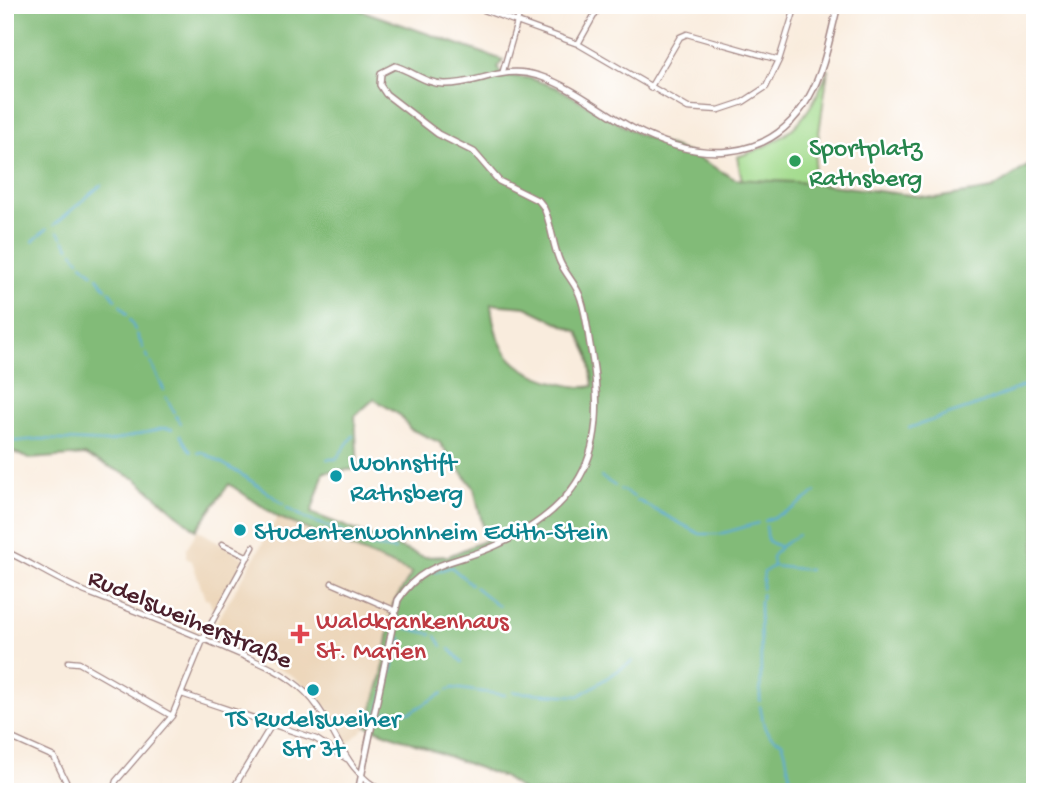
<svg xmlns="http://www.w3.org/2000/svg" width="1040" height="797" font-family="'Gochi Hand',sans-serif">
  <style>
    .built { fill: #edd7bb }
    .green { fill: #a3db8d; stroke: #767d5c; stroke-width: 2 }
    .forest { fill: #82bb78; stroke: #666d52; stroke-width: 2; fill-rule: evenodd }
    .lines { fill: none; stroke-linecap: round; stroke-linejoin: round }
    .stream { stroke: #5dacd7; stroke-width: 2 }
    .minor-casing { stroke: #a28684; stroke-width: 7 }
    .tertiary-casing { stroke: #a28684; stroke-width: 8 }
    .minor { stroke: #fff; stroke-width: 4.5 }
    .tertiary { stroke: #fff; stroke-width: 5 }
    .leisure-dot { fill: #2e9e5b; stroke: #fff; stroke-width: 2.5 }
    .culture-dot { fill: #0f9aa8; stroke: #fff; stroke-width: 2.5 }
    .health-dot { fill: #e0444e; stroke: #fff; stroke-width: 2.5 }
    .labels { text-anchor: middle; stroke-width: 5; stroke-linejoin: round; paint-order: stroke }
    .leisure-label { font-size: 26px; fill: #27864d; stroke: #fff; text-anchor: start }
    .culture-label { font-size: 26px; fill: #0d838f; stroke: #fff; text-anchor: start }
    .street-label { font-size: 26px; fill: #4a1f2b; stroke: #fff }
    .health-label { font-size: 26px; fill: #be3a42; stroke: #fff; text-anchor: start }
  </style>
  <rect width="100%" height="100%" fill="#fff"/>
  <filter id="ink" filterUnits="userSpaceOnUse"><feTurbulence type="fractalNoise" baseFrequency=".0143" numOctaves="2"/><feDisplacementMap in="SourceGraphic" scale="14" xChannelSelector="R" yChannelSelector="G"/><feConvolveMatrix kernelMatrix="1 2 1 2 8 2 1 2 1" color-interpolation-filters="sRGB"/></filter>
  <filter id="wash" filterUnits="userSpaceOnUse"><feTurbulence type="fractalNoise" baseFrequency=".00686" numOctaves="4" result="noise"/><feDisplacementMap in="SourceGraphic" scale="28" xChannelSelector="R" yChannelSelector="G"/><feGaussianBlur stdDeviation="1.57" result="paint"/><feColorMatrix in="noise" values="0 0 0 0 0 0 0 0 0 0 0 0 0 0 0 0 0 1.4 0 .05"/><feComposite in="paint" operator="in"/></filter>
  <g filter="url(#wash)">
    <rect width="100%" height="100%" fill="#f9ecdd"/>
    <path class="built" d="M278,517L413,574L388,626L382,676L367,726L347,744L328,709L310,690L291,675L213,637L212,630Z
      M198,530L244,558L218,608H212L209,599H205L192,561L186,558V549Z"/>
    <path class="green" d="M828,69L812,183L742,180L737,157C789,141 810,119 828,69Z"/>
    <path class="forest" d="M5,5H359L360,10L503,60L498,67L502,75L529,78L558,88L638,134L691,154L735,179L812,183L935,198L992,189L1035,161V792H525L503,777L367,726L382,676L393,604L412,573L278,517L229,484L196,530L136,479L85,455L29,459L5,448ZM491,304L526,307L578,332L589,355L593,386C582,389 567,385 555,382C511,370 495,348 491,304ZM374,399L401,416L410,429L439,442L474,488L486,540L449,556L424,557L311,513L324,472L358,469L355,416Z"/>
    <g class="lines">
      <path class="stream" d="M54,225L101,185
        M58,232L62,237
        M64,240L69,247
        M33,241L47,229
        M73,252L79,260
        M82,264L93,274
        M97,277L106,288
        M109,291L116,300
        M120,305L127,315
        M130,320L135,330
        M5,326L7,324
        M137,334L143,348
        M146,354L149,359
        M151,363L164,390
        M166,397L174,412
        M176,416L181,423
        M909,428L978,405L1035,381
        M180,435L191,452
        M5,442L40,439L108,442L164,428L172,429
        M198,453L202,452C232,468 257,483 283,504
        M327,459H336L353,436
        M601,477L615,486
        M620,489L634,497
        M637,500L700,534H720L758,523
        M287,508L307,519L342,532C351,547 379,547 395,550
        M765,521L792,509L816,492
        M781,546L798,535
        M773,566L809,570
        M435,572L451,567L471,584
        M475,587L499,606
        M762,589L764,572L773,566L772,557L780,547L768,541L766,526
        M762,599V594
        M760,601C760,635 762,667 760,701
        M403,627L431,634
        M436,636L442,646
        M450,649L462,662
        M448,690L453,688L505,695
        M513,692L579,696L633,661
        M760,706C764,725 762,735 782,742C791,763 783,770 799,792
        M397,712H411L443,693
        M381,715L390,711
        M377,717L402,638"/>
    </g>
  </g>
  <g filter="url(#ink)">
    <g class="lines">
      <defs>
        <path id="minor" d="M470,5L578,44L688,108L719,110L743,102L766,87L779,60L796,5
          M578,44L600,5
          M503,71L522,5
          M650,88L680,37L687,34L779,60
          M222,544L248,557
          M5,551C34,564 61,583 91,594C136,611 180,629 225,648C247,658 272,666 292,681C339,714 334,768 385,792
          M332,583L394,610
          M68,662L79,663L172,716
          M182,694L316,739L347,759
          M5,735L54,757L71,792
          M113,791L116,781L172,716L206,633L253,547
          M231,792L271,726"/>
        <path id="tertiary" d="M358,792L398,600C425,559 457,564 497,545C585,505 608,448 592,356C588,337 587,317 581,299C577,285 566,275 560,262C552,244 552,224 543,206L539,201L499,181L474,152L438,134L386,94L380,85L381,73L395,66C412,71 426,84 444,84C479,85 501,64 539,76C573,87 601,111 632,128C694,161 769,167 809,97C825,69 830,35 838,5"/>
      </defs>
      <use href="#minor" class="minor-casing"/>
      <use href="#tertiary" class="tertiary-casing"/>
      <use href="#minor" class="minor"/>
      <use href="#tertiary" class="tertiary"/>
    </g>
  </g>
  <circle class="leisure-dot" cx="795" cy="161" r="7"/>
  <g class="culture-dot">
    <circle cx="336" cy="476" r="7"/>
    <circle cx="240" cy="530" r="7"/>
    <circle cx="313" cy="690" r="7"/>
  </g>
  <path class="health-dot" d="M296.5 623.5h7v7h7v7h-7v7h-7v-7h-7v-7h7z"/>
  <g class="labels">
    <g class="leisure-label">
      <text x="809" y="155">Sportplatz<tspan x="809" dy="30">Rathsberg</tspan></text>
    </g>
    <g class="culture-label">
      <text x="350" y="470">Wohnstift<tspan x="350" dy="30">Rathsberg</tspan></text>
      <text x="254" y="539">Studentenwohnheim Edith-Stein</text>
      <text x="313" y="726" text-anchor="middle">TS Rudelsweiher<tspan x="313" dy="30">Str 3t</tspan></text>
    </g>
    <g class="street-label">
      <text transform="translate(191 617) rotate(23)" y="9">Rudelsweiherstraße</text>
    </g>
    <g class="health-label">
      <text x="316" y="628">Waldkrankenhaus<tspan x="316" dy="30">St. Marien</tspan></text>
    </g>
  </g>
  <rect width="1040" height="797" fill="none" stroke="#fff" stroke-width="28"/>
</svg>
